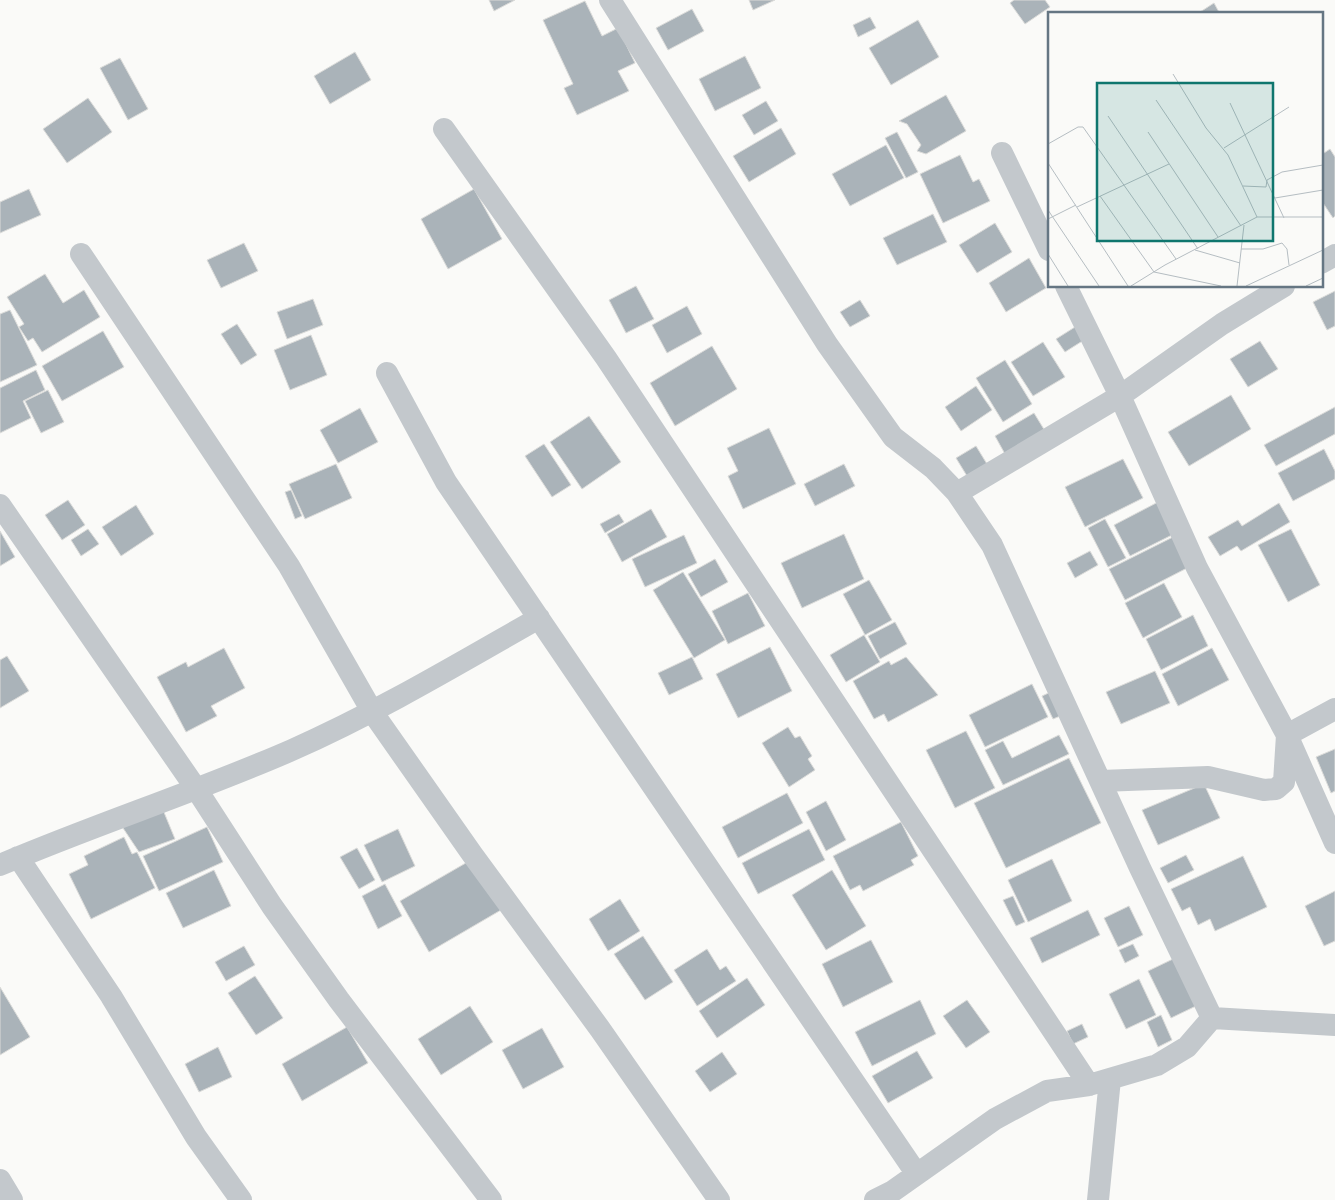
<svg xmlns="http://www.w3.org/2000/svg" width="1335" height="1200" font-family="'Varela Round',sans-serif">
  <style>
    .building { fill: #aab3b9; stroke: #dcdcda }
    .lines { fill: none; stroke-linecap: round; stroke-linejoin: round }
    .street { stroke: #c3c8cc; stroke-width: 22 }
    .inset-road { fill: none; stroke: #b5bdc2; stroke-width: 1 }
    .view { fill: #0f766e; fill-opacity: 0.15; stroke: #0f766e; stroke-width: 2.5 }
    .inset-edge { fill: none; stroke: #657683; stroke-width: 2.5 }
  </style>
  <rect width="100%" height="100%" fill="#fafaf8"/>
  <path class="building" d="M489,0H515L494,11Z
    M749,0H775L753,10Z
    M1014,0H1045L1050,7L1025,24L1010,3Z
    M585,1L602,36L618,28L635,63L618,71L629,91L577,115L564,88L573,84L543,20Z
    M1214,3L1220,14H1197Z
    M692,9L704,31L668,50L656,28Z
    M870,17L876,28L858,37L853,25Z
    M918,20L939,57L891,85L869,48Z
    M355,52L371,80L330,104L314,76Z
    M745,56L761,88L715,111L699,79Z
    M120,58L148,109L128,120L100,68Z
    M946,95L966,131L926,154L917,151L921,145L907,124L899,121Z
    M88,98L112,132L67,163L43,129Z
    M766,101L778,121L754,135L742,115Z
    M781,128L796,154L749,182L733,156Z
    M897,132L918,172L906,178L885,138Z
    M886,145L904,178L850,206L832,174Z
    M1330,149L1335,157V216L1333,218L1321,200V155Z
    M960,155L973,182L979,179L990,201L943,223L920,174Z
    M29,189L41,215L0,233V202Z
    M474,189L502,239L448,269L421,219Z
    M933,214L947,242L897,265L883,238Z
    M995,223L1012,252L977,273L959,245Z
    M244,243L258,271L221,288L207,260Z
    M1029,258L1046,288L1006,312L989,283Z
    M45,274L63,303L84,290L100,317L42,352L33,338L28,341L19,327L24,324L7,297Z
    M636,286L654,319L626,333L609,300Z
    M1335,291V326L1327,330L1313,302Z
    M313,299L323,325L287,339L277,312Z
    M860,300L870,316L850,327L840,312Z
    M687,306L702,334L667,353L652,325Z
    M10,310L37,365L0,382V314Z
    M237,324L257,355L241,365L221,334Z
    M1075,327L1084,340L1065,352L1056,339Z
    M103,331L124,367L62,401L42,366Z
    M311,335L327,375L290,390L274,350Z
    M1260,341L1278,369L1248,387L1230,359Z
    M1043,342L1065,377L1033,396L1011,362Z
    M712,346L737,389L675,426L650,383Z
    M1005,360L1032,404L1003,422L976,378Z
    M36,370L45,390L23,401L31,418L0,433V388Z
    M976,386L992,410L961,431L945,407Z
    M48,390L64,422L41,433L25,401Z
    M1231,395L1251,429L1189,466L1168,432Z
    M1335,407V434L1276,466L1264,445Z
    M360,408L378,442L338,463L320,430Z
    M1034,413L1045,431L1005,454L995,436Z
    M589,416L621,462L582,489L550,442Z
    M769,428L796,484L743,509L728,476L738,471L727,448Z
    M544,444L571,485L552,497L525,456Z
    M976,446L987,464L967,476L956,458Z
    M1324,449L1335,471V479L1293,501L1278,473Z
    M1123,459L1143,498L1085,527L1065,487Z
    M336,464L352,498L305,519L289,484Z
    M844,464L855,486L815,506L804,484Z
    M291,490L302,516L295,519L285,492Z
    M68,500L85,525L62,540L45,515Z
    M1160,501L1176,533L1130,556L1114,525Z
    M1279,503L1290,522L1241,551L1237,546L1220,556L1208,537L1238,520L1242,526Z
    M136,505L154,534L121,556L102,527Z
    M651,509L667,537L622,562L607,534Z
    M619,514L624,522L605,533L600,524Z
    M1105,519L1126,558L1108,567L1088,528Z
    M88,529L99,544L81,556L71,540Z
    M1291,529L1320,585L1288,602L1258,545Z
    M0,531L15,557L0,566Z
    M844,534L864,579L802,608L781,563Z
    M684,535L697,563L645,587L632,559Z
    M1173,537L1189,567L1125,600L1109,569Z
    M1090,551L1098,565L1075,578L1067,563Z
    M715,559L728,582L701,597L688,574Z
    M683,572L725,640L694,658L653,590Z
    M869,580L892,620L865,635L843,594Z
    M1164,583L1182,617L1143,638L1125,603Z
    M748,593L765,626L728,644L712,611Z
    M1193,615L1208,646L1161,670L1146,639Z
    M895,622L907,644L880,659L868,636Z
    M864,635L880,662L846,682L830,655Z
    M770,647L792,691L738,718L716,674Z
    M224,648L245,688L211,706L217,716L186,732L157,677L186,662L188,667Z
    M1212,648L1229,680L1178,706L1162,674Z
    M7,656L29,691L0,708V660Z
    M692,657L703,679L669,695L658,673Z
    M906,657L938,695L888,722L884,714L874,719L853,681L889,661L891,665Z
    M1155,671L1170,703L1121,724L1106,692Z
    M1032,684L1048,717L985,747L969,715Z
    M1055,690L1065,714L1053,719L1042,696Z
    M788,727L795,738L800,736L812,756L808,759L815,770L789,787L762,743Z
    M966,731L995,788L955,808L926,750Z
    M1059,735L1069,754L1003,785L985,750L1003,741L1012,758Z
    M1335,749V791L1331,793L1316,757Z
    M1069,758L1101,823L1006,868L974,803Z
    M1204,784L1220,818L1158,845L1142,810Z
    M787,793L803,823L738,858L722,827Z
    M826,801L846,840L826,851L806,812Z
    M161,805L175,839L139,852L119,822Z
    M901,822L918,856L911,860L914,865L863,891L860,885L850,890L833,856Z
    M207,827L223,862L159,891L143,856Z
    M398,829L415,866L382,882L364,845Z
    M809,829L825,860L758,894L742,863Z
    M124,837L132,854L137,852L155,888L91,919L69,874L88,865L84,856Z
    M357,848L375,880L359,889L340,857Z
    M1186,855L1194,870L1168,883L1160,868Z
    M1243,856L1267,907L1215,931L1210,919L1198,925L1190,907L1182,911L1171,889Z
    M1052,859L1072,901L1028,922L1008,880Z
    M471,860L501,910L429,952L400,901Z
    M214,870L231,906L183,928L166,893Z
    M832,870L866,926L826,950L792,895Z
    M385,884L402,916L378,929L362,896Z
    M1335,891V941L1324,946L1305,906Z
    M1013,896L1025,922L1016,926L1003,900Z
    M620,899L640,931L608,951L589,919Z
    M1129,906L1143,935L1118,947L1104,918Z
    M1088,910L1100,935L1042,963L1030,938Z
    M643,936L673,982L645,1000L614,954Z
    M871,940L893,982L843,1007L822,964Z
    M1133,944L1139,956L1125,963L1119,950Z
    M244,946L255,965L226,981L215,962Z
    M707,949L720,970L726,966L736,981L697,1006L674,970Z
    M1173,959L1196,1006L1171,1018L1148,971Z
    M255,976L283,1018L256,1035L228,993Z
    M747,978L765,1005L717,1038L699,1011Z
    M1139,979L1156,1015L1126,1029L1109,994Z
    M0,987L30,1037L0,1055Z
    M920,1000L936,1034L872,1066L855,1032Z
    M967,1000L990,1032L966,1048L943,1016Z
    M470,1006L493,1042L441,1075L418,1039Z
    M1161,1015L1172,1040L1158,1047L1147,1022Z
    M1082,1024L1088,1037L1073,1044L1067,1031Z
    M347,1027L368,1063L302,1101L282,1064Z
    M542,1028L564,1067L523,1089L502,1050Z
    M218,1047L232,1077L199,1092L185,1064Z
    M917,1051L933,1078L888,1103L872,1076Z
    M722,1052L737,1074L710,1092L695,1071Z"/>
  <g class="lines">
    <path class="street" d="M610,0L827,344L893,437L933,468L957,493L992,545L1140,868L1212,1018
      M444,129L606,358L1089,1085
      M1002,153L1049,250
      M81,254L289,566L373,713L472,854L600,1029L719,1200
      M1321,263L1335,255
      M1066,286L1120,396L1197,568L1287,735L1335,843
      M387,373L446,482L916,1173
      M957,493L1120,396L1222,324L1284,286
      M0,505L197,790L272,906L339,1000L491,1200
      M1101,781L1208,777L1264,790L1276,789L1284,782L1287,735L1335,709
      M18,857L111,996L196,1137L241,1200
      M0,865C96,824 196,792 292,750C378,712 458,664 539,618
      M1212,1018L1335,1025
      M0,1180L12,1200
      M875,1200L893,1191L995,1119L1047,1091L1089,1085L1157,1065L1187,1047L1212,1018
      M1098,1200L1110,1079"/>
  </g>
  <g transform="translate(1048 12)">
    <rect width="275" height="275" fill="#fafaf8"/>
    <path class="inset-road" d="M125,62L158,116L180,143L209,205M108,88L193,214M182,91L236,206M60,104L150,237M100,120L170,225M0,132L30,115H35L128,247M176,136L241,95M0,151L80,274M195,174L218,175L219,168L234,160L275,153M52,184L106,260L173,274M227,186L275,178M29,195L121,152M0,198L51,274M0,207L28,193M193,237H215L234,231L239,237L241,253M147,238L192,251M0,242L20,274M83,274L117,253L209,205H275M189,274L196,213M198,274L275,238M258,274L275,266"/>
    <path class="view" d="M49,71H225V229H49Z"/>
    <rect width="275" height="275" class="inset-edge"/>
  </g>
</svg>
